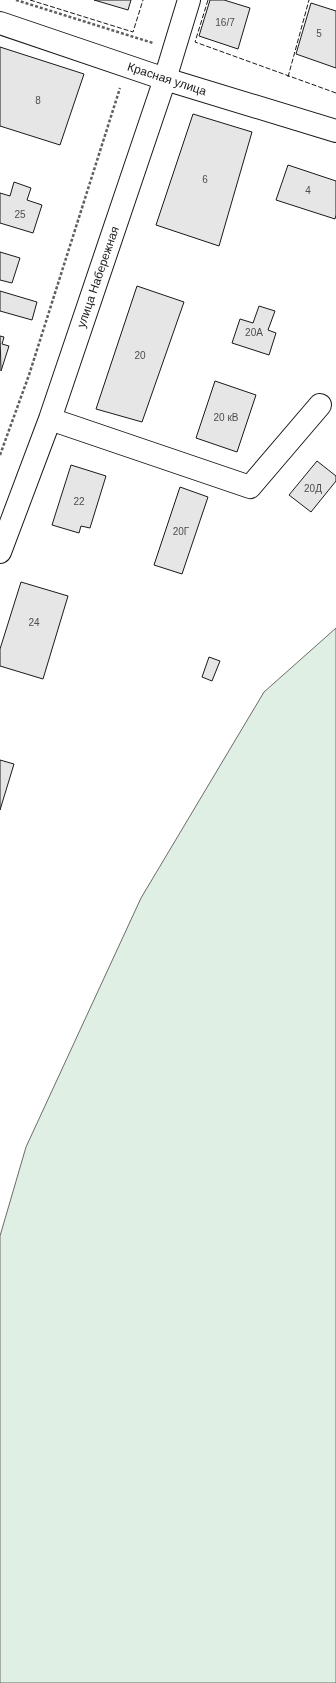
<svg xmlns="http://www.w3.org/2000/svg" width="336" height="1683" font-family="Arial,sans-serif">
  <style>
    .green { fill: #e0efe3; stroke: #6a6a6a }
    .building { fill: #e6e6e6; stroke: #1a1a1a }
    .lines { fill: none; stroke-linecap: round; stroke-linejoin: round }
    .minor-casing { stroke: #1a1a1a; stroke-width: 24 }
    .path { stroke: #5f5f5f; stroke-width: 2.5; stroke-dasharray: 3 2; stroke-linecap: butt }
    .minor { stroke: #fff; stroke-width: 22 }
    .fence { stroke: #1a1a1a; stroke-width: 1; stroke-dasharray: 5 2; stroke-linecap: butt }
    .labels { text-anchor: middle; stroke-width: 3; stroke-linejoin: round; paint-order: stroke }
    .number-label { font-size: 10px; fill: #4d4d4d }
    .street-label { font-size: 12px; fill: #1a1a1a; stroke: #fff }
  </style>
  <rect width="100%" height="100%" fill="#fff"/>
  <path class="green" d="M336,628V1683H0V1236L26,1147L141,898L264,692Z"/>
  <path class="building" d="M94,0H131L128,10Z
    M210,0H224L250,8L238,49L199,36Z
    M311,3L336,11V68L296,54Z
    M0,47L84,74L60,145L0,126Z
    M193,114L252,132L219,246L156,225Z
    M288,165L336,181V215L335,219L276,200Z
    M14,182L31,188L27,200L42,205L33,233L0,223V193L10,196Z
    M0,252L20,258L12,283L0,280Z
    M137,286L184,302L142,422L96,409Z
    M0,291L37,302L32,320L0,311Z
    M259,306L275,311L268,330L276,333L269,355L232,343L240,319L253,323Z
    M0,336L4,337L2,344L9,346L1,371Z
    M215,381L256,395L237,452L196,438Z
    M317,461L336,476V481L311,512L289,495Z
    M71,465L106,476L90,528L81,526L79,533L52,525Z
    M180,487L208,497L182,574L154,565Z
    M21,582L68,596L43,679L0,666V649Z
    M209,657L220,661L212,681L202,677Z
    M0,760L14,764L0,810Z"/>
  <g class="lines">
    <defs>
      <path id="minor" d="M0,23L165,79L336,131
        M50,419L250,487L320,405
        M0,552L50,419L165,79L189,0"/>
    </defs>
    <use href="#minor" class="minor-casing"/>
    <path class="path" d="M16,0L153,43
      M0,455L29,375L120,88"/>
    <use href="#minor" class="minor"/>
    <path class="fence" d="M30,0L133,32L143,0
      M208,0L195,42L336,93
      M288,77L309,0"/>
  </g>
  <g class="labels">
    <g class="number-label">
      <text x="225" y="26">16/7</text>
      <text x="319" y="37">5</text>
      <text x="38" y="104">8</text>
      <text x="205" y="183">6</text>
      <text x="308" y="194">4</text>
      <text x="20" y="218">25</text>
      <text x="254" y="336">20А</text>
      <text x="140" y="359">20</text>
      <text x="226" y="421">20 кВ</text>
      <text x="313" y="492">20Д</text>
      <text x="79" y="505">22</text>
      <text x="181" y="535">20Г</text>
      <text x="34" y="626">24</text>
    </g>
    <g class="street-label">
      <text transform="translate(167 79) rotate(18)" y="4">Красная улица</text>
      <text transform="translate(98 277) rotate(-71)" y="4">улица Набережная</text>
    </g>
  </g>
</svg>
